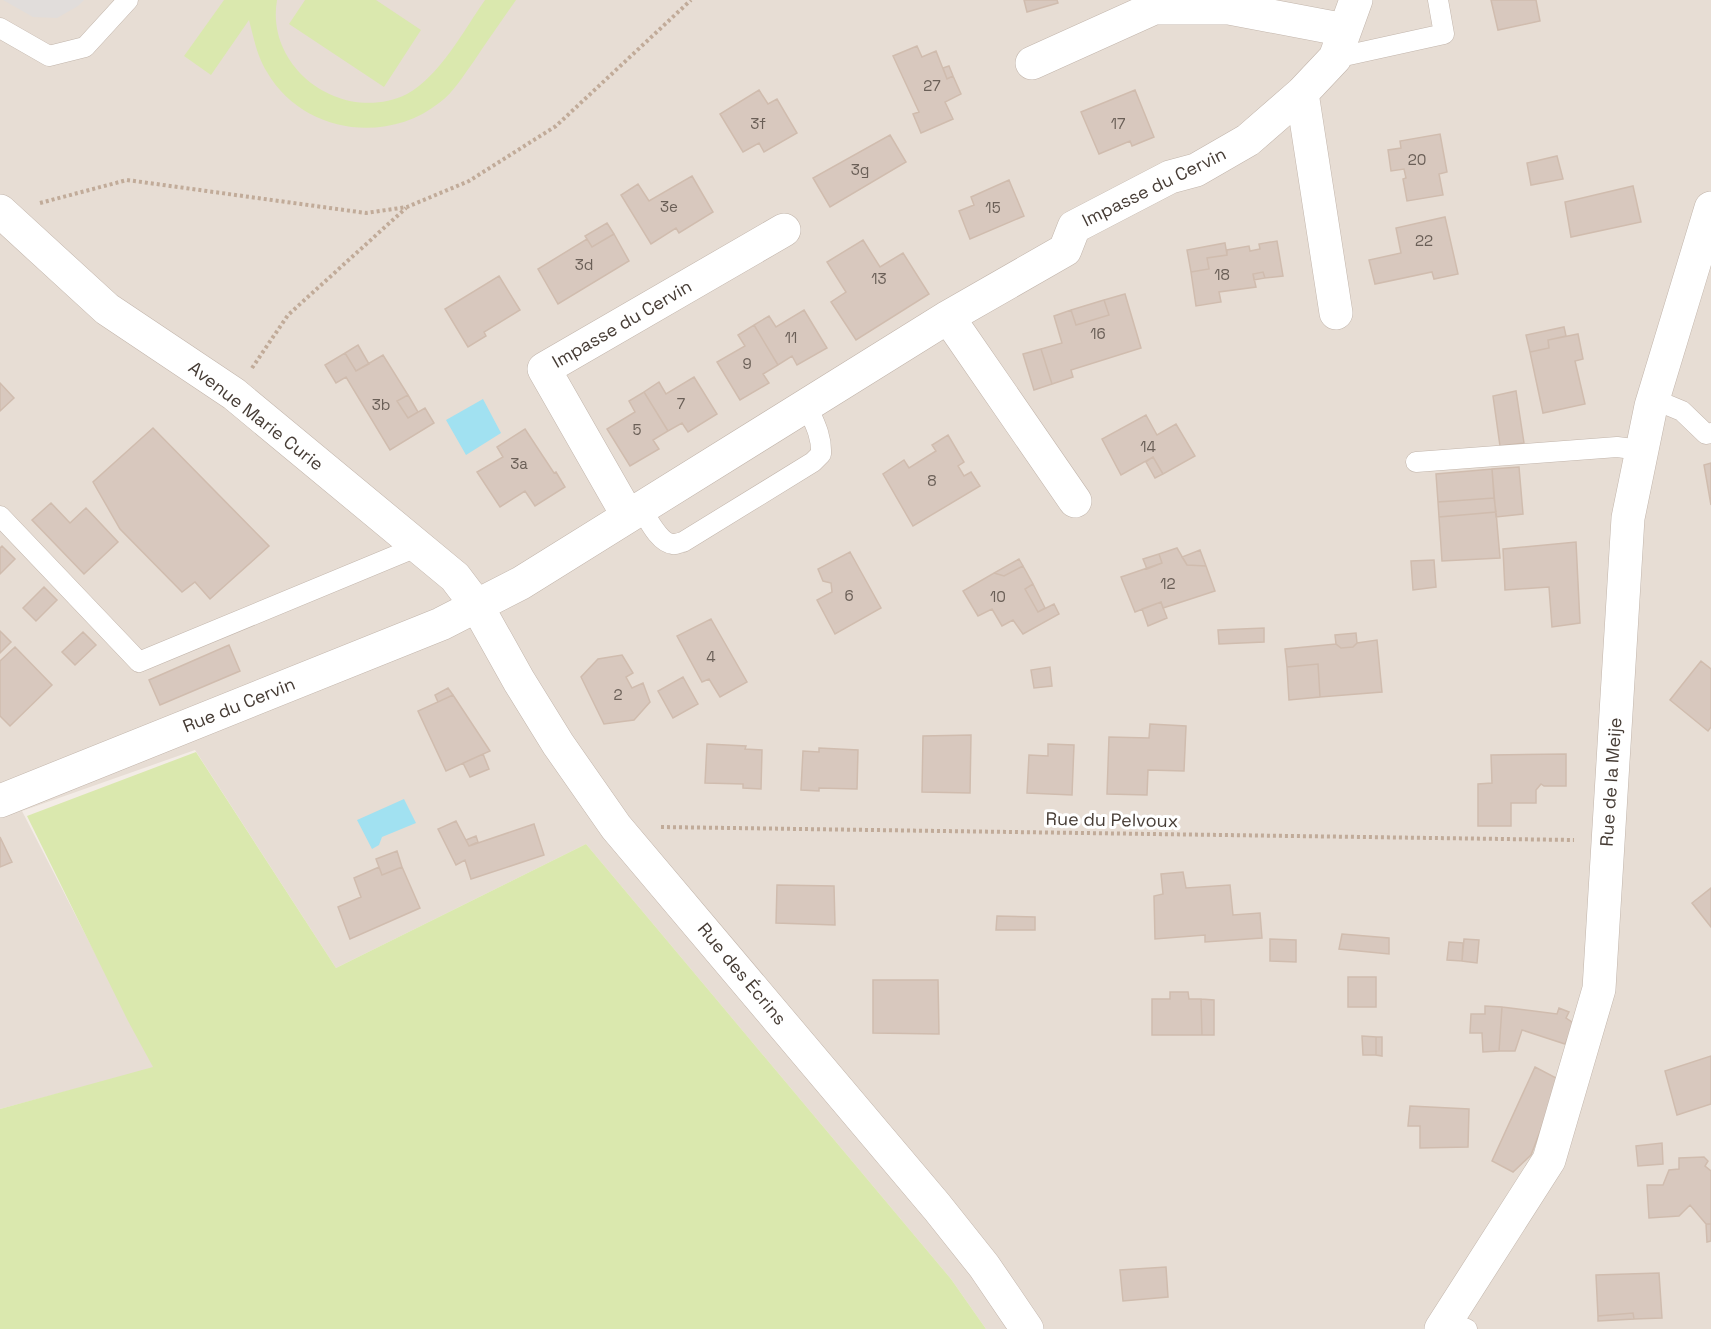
<svg xmlns="http://www.w3.org/2000/svg" width="1711" height="1329" font-family="'Space Grotesk',sans-serif">
  <style>
    .residential { fill: #e7ddd4 }
    .green { fill: #dae8ae }
    .parking { fill: #e1dddb }
    .water { fill: #a1e1f1 }
    .building { fill: #d8c8be; stroke: #d0bcae; stroke-width: 1.5 }
    .lines { fill: none; stroke-linecap: round; stroke-linejoin: round }
    .lane-casing { stroke: #c2b5ab; stroke-width: 21 }
    .street-casing { stroke: #c2b5ab; stroke-width: 34 }
    .path { stroke: #c1ab99; stroke-width: 4; stroke-dasharray: 3 3; stroke-linecap: butt }
    .lane { stroke: #fff; stroke-width: 20 }
    .street { stroke: #fff; stroke-width: 33 }
    .labels { text-anchor: middle; stroke-width: 6; stroke-linejoin: round; paint-order: stroke }
    .number-label { font-size: 15px; fill: #6a5f57 }
    .street-label { font-size: 18px; fill: #463c35; stroke: #fff }
  </style>
  <rect width="100%" height="100%" fill="#f3ece6"/>
  <path class="residential" d="M0,0H1711V1329H986L951,1279L586,844L336,968L195,750L22,811L154,1068L0,1109Z"/>
  <path class="green" d="M224,0H277C265,70 344,125 407,94C439,77 464,30 485,0H516C502,20 488,40 474,61C463,76 454,92 439,103C386,145 302,133 267,72C257,56 254,39 249,20L211,75L184,56Z
    M305,0H376L421,30L384,87L289,24Z
    M196,752L336,968L586,844L951,1279L986,1329H0V1109L153,1067L128,1021L27,816Z"/>
  <path class="parking" d="M3,0H84L78,6L57,18L33,17Z"/>
  <path class="water" d="M483,399L501,433L466,455L446,420Z
    M404,799L416,823L382,837L379,845L372,849L357,820Z"/>
  <path class="building" d="M1024,0H1057L1058,3L1027,12Z
    M1491,0H1536L1540,21L1498,30Z
    M917,46L922,57L936,51L947,79L953,76L961,94L945,102L953,119L921,133L913,114L919,112L893,56Z
    M949,66L953,76L947,79L943,68Z
    M759,90L768,104L777,99L797,133L764,152L759,143L743,152L720,114Z
    M1135,90L1154,137L1132,146L1130,141L1099,154L1081,112Z
    M1440,134L1447,172L1439,174L1443,195L1407,201L1403,179L1406,178L1404,169L1391,171L1388,150L1401,148L1400,141Z
    M890,135L906,162L830,207L813,178Z
    M1557,156L1563,179L1531,185L1527,163Z
    M692,176L713,212L679,233L676,228L651,244L621,195L638,184L649,201Z
    M1009,180L1024,216L970,239L959,211L974,205L971,197Z
    M1633,186L1641,222L1571,237L1565,202Z
    M1445,217L1458,274L1434,279L1432,272L1375,284L1369,260L1401,253L1396,228Z
    M607,223L614,234L592,247L585,236Z
    M614,234L629,261L558,304L538,269L587,239L592,247Z
    M863,240L880,267L903,253L929,294L856,340L831,302L846,292L827,262Z
    M1277,241L1283,276L1265,278L1263,272L1253,274L1256,287L1219,292L1221,302L1196,306L1191,272L1209,269L1207,258L1227,255V250L1249,246L1250,251L1260,249L1259,244Z
    M1225,243L1227,255L1207,258L1209,269L1191,272L1187,250Z
    M1263,272L1265,278L1254,280L1253,274Z
    M499,276L520,310L484,332L486,336L468,347L445,309Z
    M1125,294L1141,348L1071,370L1073,377L1052,384L1041,349L1062,343L1054,316L1071,310L1076,325L1109,315L1104,300Z
    M1104,300L1109,315L1076,325L1071,310Z
    M804,310L827,348L797,365L792,356L778,365L754,325L769,316L776,327Z
    M754,325L778,365L763,374L769,383L740,400L717,362L745,346L738,335Z
    M1564,327L1566,336L1548,340L1549,348L1530,352L1526,335Z
    M1578,334L1583,359L1575,361L1585,404L1543,413L1530,352L1549,348L1548,340Z
    M358,345L369,364L356,371L345,353Z
    M1041,349L1052,384L1034,390L1023,354Z
    M345,353L356,371L383,355L408,395L397,401L408,418L425,408L434,423L390,450L346,377L336,383L325,365Z
    M694,377L717,414L688,432L682,423L668,431L644,392L659,382L666,394Z
    M0,383L14,398L0,411Z
    M1516,391L1524,443L1500,446L1493,396Z
    M644,392L668,431L653,440L659,449L630,466L607,429L635,412L629,401Z
    M408,395L418,412L408,418L397,401Z
    M1146,415L1157,435L1176,424L1195,456L1163,474L1153,457L1121,475L1102,439Z
    M153,428L269,546L210,599L195,582L182,592L120,529L93,482Z
    M525,429L554,473L556,472L565,487L535,506L525,491L500,507L477,472L503,457L497,447Z
    M948,435L964,462L958,466L964,476L971,472L980,486L913,526L883,474L904,460L909,468L936,451L932,445Z
    M1153,457L1163,474L1155,478L1146,462Z
    M1711,463V505L1704,465Z
    M1519,467L1523,514L1496,517L1492,469Z
    M1492,469L1494,498L1438,502L1436,474Z
    M1494,498L1496,512L1439,517L1438,502Z
    M51,503L70,523L86,508L118,542L84,574L32,520Z
    M1496,512L1500,558L1442,561L1439,517Z
    M1576,542L1580,623L1552,627L1549,587L1505,590L1503,549Z
    M2,546L15,559L0,574V548Z
    M1177,548L1187,565L1206,566L1215,591L1163,608L1161,602L1135,612L1121,577L1162,563L1159,554Z
    M1200,550L1206,566L1187,565L1182,557Z
    M850,552L881,608L835,634L817,600L832,592L831,583L823,581L818,569Z
    M1159,554L1162,563L1147,569L1143,559Z
    M1019,559L1023,566L1004,576L994,573Z
    M1434,560L1436,587L1413,590L1411,561Z
    M1023,566L1033,584L1025,589L1038,612L1054,604L1059,614L1023,634L1013,620L1002,626L992,609L978,616L963,591L994,573L1004,576Z
    M1033,584L1045,608L1038,612L1025,589Z
    M44,587L57,600L36,621L23,608Z
    M1161,602L1167,618L1148,626L1142,609Z
    M711,619L747,682L720,697L709,679L702,682L677,636Z
    M1264,628V642L1219,644L1218,630Z
    M0,631L11,642L0,653Z
    M83,632L96,645L75,665L62,652Z
    M1356,633L1357,643L1353,647L1341,648L1336,644L1335,635Z
    M1377,640L1382,692L1320,697L1318,664L1287,667L1285,649L1336,644L1341,648L1353,647L1357,643Z
    M229,645L240,671L160,705L149,680Z
    M15,647L52,685L10,726L0,716V661Z
    M622,655L633,673L626,677L632,688L643,683L650,702L634,720L604,724L581,677L598,659Z
    M1701,661L1711,669V727L1708,731L1670,700Z
    M1318,664L1320,697L1289,700L1287,667Z
    M1050,667L1052,686L1034,688L1031,670Z
    M683,677L698,704L673,718L658,691Z
    M448,688L453,695L438,702L435,695Z
    M453,695L490,751L446,771L418,711Z
    M1150,724L1186,726L1184,771L1148,770L1147,795L1107,794L1109,737L1149,738Z
    M971,735L970,793L922,792L923,736Z
    M707,744L746,746L745,749L762,750L761,789L743,788V784L705,783Z
    M1048,744L1074,745L1072,795L1027,793L1029,755L1048,756Z
    M819,748L858,750L857,789L819,788V791L801,790L803,751L819,752Z
    M483,754L489,769L470,777L463,763Z
    M1566,754V786H1544L1541,784L1536,790V803H1511V826H1478V784L1492,783L1491,755Z
    M456,821L469,846L534,824L544,855L471,879L465,860L456,865L438,829Z
    M476,836L478,842L469,846L466,840Z
    M0,837L12,862L0,867Z
    M397,851L402,867L382,875L376,859Z
    M379,867L382,875L402,867L420,908L350,939L338,907L361,897L354,878Z
    M1183,872L1186,888L1230,885L1233,915L1260,913L1262,938L1205,942V935L1155,939L1154,896L1163,894L1161,874Z
    M777,885L834,886L835,925L776,923Z
    M1711,888V927L1692,903Z
    M997,916L1035,917V930H996Z
    M1342,934L1389,938V954L1339,949Z
    M1270,939L1296,940V962L1270,961Z
    M1464,939L1479,940L1477,963L1462,961Z
    M1449,942L1463,943L1462,961L1447,960Z
    M1348,977H1376V1007H1348Z
    M873,980H938L939,1034L873,1033Z
    M1170,992H1188L1189,999H1201L1202,1035H1152V999H1170Z
    M1201,999L1214,1000V1035H1202Z
    M1485,1006L1502,1007L1499,1051L1483,1052L1482,1033H1470L1471,1014H1485Z
    M1502,1007L1557,1014L1559,1008L1569,1012L1566,1018L1575,1024L1565,1044L1522,1030L1515,1051H1499Z
    M1362,1036L1376,1037V1055H1363Z
    M1376,1037H1382V1056L1376,1055Z
    M1711,1056V1104L1677,1115L1665,1071Z
    M1535,1067L1560,1080L1531,1155L1513,1172L1492,1161Z
    M1410,1106L1469,1109L1468,1147L1420,1148V1126H1408Z
    M1662,1143L1663,1164L1638,1166L1636,1146Z
    M1704,1157L1708,1161L1705,1166L1711,1171V1224H1706L1690,1205L1679,1216L1649,1218L1647,1185H1663L1669,1170L1679,1169V1158Z
    M1706,1224H1711V1241L1707,1242Z
    M1166,1267L1168,1297L1123,1301L1120,1270Z
    M1659,1273L1662,1318L1634,1319L1633,1313L1598,1316L1596,1275Z
    M1633,1313L1634,1319L1598,1321V1316Z"/>
  <g class="lines">
    <defs>
      <path id="lane" d="M0,28L49,56L85,47L128,0
        M1335,58L1444,34L1438,0
        M1653,399L1682,411L1706,434L1711,433
        M1416,462L1617,447L1641,450
        M641,508C648,519 659,543 673,544C674,545 682,542 683,542L813,462L821,454C822,436 814,422 807,406
        M0,516L139,662L419,546
        M1446,1321L1467,1329"/>
      <path id="street" d="M1032,63L1154,8H1229L1345,30
        M1302,93L1336,313
        M0,211L107,309L234,394L455,577L477,606L519,681L558,744L616,827L937,1207L984,1266L1027,1329
        M948,317L1075,501
        M628,516L544,369L784,230
        M0,801L441,624L521,583L948,317L1065,250L1074,227L1170,177L1196,170L1248,140L1302,93L1335,58L1356,0
        M1441,1329L1549,1160L1599,989L1628,518L1651,406L1711,208"/>
    </defs>
    <use href="#lane" class="lane-casing"/>
    <use href="#street" class="street-casing"/>
    <path class="path" d="M40,203L127,180L366,213L407,207L469,181L556,126L691,0
      M252,368L288,315L406,208
      M661,827L1574,840"/>
    <use href="#lane" class="lane"/>
    <use href="#street" class="street"/>
  </g>
  <g class="labels">
    <g class="number-label">
      <text x="932" y="91">27</text>
      <text x="758" y="129">3f</text>
      <text x="1118" y="129">17</text>
      <text x="1417" y="165">20</text>
      <text x="860" y="175">3g</text>
      <text x="669" y="212">3e</text>
      <text x="993" y="213">15</text>
      <text x="1424" y="246">22</text>
      <text x="584" y="270">3d</text>
      <text x="1222" y="280">18</text>
      <text x="879" y="284">13</text>
      <text x="1098" y="339">16</text>
      <text x="791" y="343">11</text>
      <text x="747" y="369">9</text>
      <text x="681" y="409">7</text>
      <text x="381" y="410">3b</text>
      <text x="637" y="435">5</text>
      <text x="1148" y="452">14</text>
      <text x="519" y="469">3a</text>
      <text x="932" y="486">8</text>
      <text x="1168" y="589">12</text>
      <text x="849" y="601">6</text>
      <text x="998" y="602">10</text>
      <text x="711" y="662">4</text>
      <text x="618" y="700">2</text>
    </g>
    <g class="street-label">
      <text transform="translate(1154 187) rotate(-26)" y="6">Impasse du Cervin</text>
      <text transform="translate(622 324) rotate(-30)" y="6">Impasse du Cervin</text>
      <text transform="translate(256 416) rotate(38)" y="6">Avenue Marie Curie</text>
      <text transform="translate(239 705) rotate(-22)" y="6">Rue du Cervin</text>
      <text transform="translate(1611 782) rotate(-86)" y="6">Rue de la Meije</text>
      <text transform="translate(1112 820) rotate(1)" y="6">Rue du Pelvoux</text>
      <text transform="translate(742 974) rotate(50)" y="6">Rue des Écrins</text>
    </g>
  </g>
</svg>
